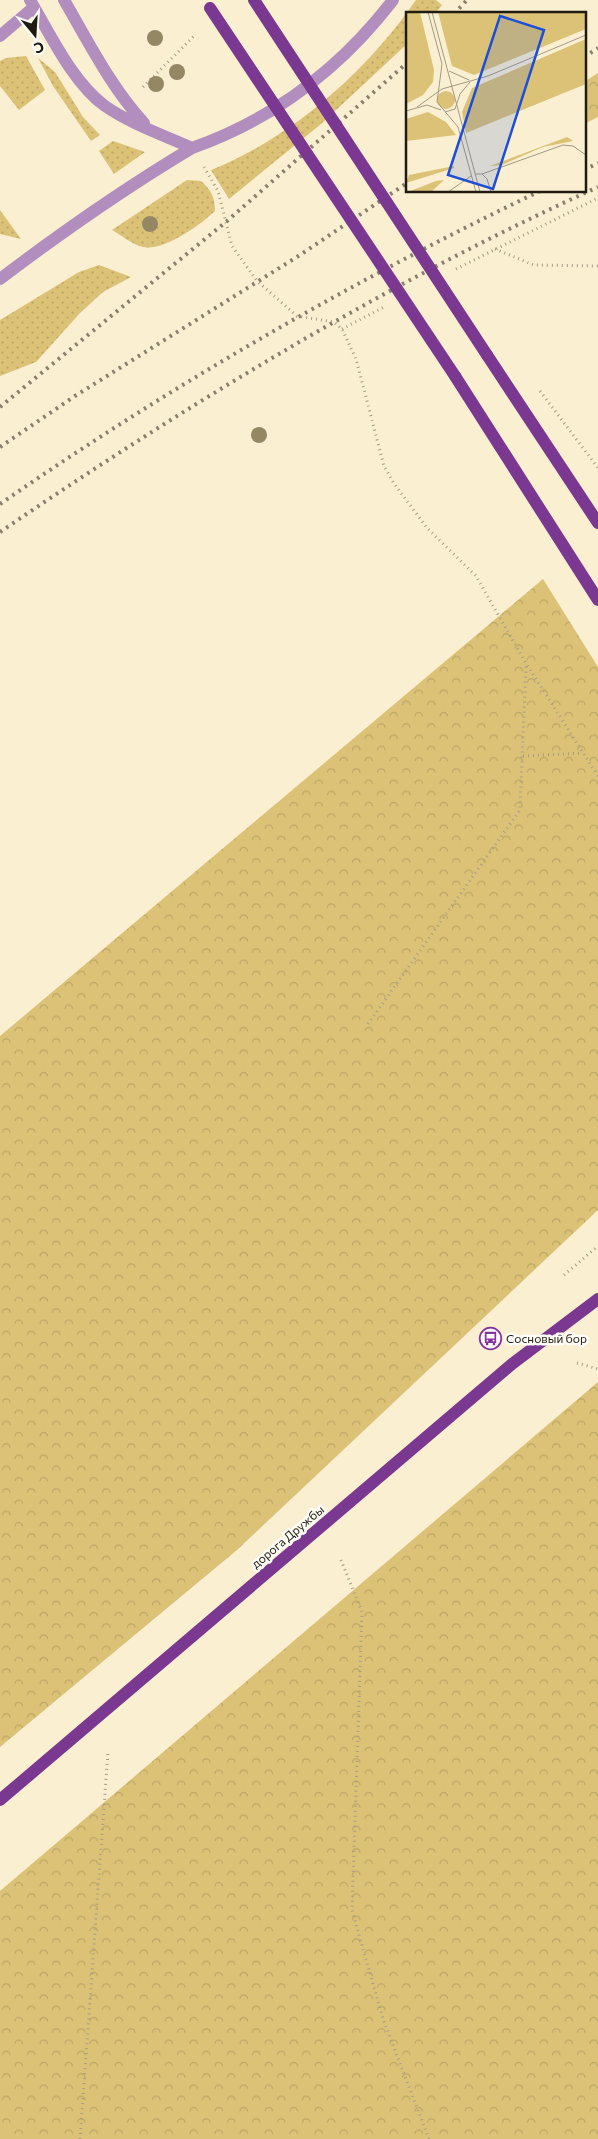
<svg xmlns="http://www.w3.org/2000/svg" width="598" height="2139" font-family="Commissioner,sans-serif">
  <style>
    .grass { fill: url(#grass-dots) }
    .forest { fill: url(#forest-crowns) }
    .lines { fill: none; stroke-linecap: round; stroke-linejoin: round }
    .path { stroke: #a59d86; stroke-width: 3; stroke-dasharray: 1 4; stroke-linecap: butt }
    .minor { stroke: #b18ebe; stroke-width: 12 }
    .major { stroke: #7a3890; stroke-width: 12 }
    .rail { stroke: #867f6b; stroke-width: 4; stroke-dasharray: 2.5 5; stroke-linecap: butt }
    .major-bridge { stroke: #7a3890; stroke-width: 12 }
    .tree { fill: #948864 }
    .labels { text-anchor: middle; stroke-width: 5; stroke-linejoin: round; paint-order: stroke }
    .poi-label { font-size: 12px; fill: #1f1b10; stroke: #fffdf7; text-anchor: start }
    .street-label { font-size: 12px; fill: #1f1b10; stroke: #fffdf7 }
    .inset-road { fill: none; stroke: #a29a84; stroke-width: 1 }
    .view { fill: #1d4ed8; fill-opacity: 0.15; stroke: #1d4ed8; stroke-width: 2.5 }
    .inset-edge { fill: none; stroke: #1f1b10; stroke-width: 2.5 }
  </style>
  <defs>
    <pattern id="grass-dots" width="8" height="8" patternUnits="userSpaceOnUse" patternTransform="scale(1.25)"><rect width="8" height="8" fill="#dcc276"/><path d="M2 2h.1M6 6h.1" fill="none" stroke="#bca665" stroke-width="1.8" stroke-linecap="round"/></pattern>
    <pattern id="forest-crowns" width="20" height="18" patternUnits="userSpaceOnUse" patternTransform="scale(1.25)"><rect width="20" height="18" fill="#dcc276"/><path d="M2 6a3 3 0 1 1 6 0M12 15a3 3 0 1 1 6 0" fill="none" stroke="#bca665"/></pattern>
  </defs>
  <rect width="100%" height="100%" fill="#faefd1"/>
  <path class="grass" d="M416,0H436L442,5L435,14H407V44L321,124L229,199L211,170C293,137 366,72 416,0Z
    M26,56L45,90L19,110L0,86V61L6,58Z
    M38,58L55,72L83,117L100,135L91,141L53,86Z
    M113,141L145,152L114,174L99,151Z
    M187,180L201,181C211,190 215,197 215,211C200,225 165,251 143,247C133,245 121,235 112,230Z
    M0,210L21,239L0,234Z
    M99,265L131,277L103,292L80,313L36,362L0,376V320L79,272Z"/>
  <path class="forest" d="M598,73V117L584,124V82Z
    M543,579L598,667V1210L237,1550L0,1747V1036Z
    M598,1382V2139H0V1891Z"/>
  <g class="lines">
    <path class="path" d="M143,87L195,35
      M204,167L218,191L232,246L257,281L297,316L334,322L342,329L356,359L384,466L393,482L427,528L476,576L527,665L598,776
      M495,249L534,265L598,266
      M456,269L598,198
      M342,329L384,307
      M540,391L598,468
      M523,756L583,753
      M368,1024L520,810L526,666
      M564,1275L598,1246
      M577,1363L598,1369
      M341,1560L362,1612L352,1910L383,2019L429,2139
      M80,2139L108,1752"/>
    <path class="minor" d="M30,0C50,34 73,83 105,106C131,124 163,135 192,148C274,119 340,69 393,0
      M64,0C89,43 111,87 144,123
      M0,36L34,7
      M0,279C62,232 125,188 192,148"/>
    <path class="major" d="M487,355L598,523
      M455,376L598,600
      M0,1800L512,1364L598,1299"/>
    <path class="rail" d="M454,14L467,0
      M584,57L598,48
      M584,170L598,163
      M0,407L227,221L407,63
      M0,447L75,396L300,255L407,183
      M0,504C172,385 352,281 540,191
      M0,532C191,402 388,282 598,187"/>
    <path class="major-bridge" d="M254,0L487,355
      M210,8L455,376"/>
  </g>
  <g class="tree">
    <circle cx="155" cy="38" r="8"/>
    <circle cx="177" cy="72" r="8"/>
    <circle cx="156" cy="84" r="8"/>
    <circle cx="150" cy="224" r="8"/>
    <circle cx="259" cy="435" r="8"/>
  </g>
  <defs>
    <symbol id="bus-ring" viewBox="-11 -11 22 22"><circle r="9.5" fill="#fffdf7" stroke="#8531a0" stroke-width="1.5"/><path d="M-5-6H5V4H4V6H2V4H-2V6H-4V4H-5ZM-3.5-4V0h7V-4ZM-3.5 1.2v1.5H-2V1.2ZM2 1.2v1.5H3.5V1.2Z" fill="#8531a0"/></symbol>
  </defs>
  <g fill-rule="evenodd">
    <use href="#bus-ring" x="478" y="1326" width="25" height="25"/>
  </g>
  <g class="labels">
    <g class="poi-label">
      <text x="506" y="1343">Сосновый бор</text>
    </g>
    <g class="street-label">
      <text transform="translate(288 1537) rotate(-40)" y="4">дорога Дружбы</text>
    </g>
  </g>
  <g transform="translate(406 12)">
    <rect width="180" height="180" fill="#faefd1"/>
    <path d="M31 88a9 9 0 1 1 18 0a9 9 0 1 1-18 0ZM161,125L167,129L137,135L96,153L84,154Z" fill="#dcc276"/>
    <path d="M0,0H14L28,58L27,70L17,83L0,92ZM32,0H180V17L68,63L46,54ZM180,27V72L60,121L56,100L66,76ZM22,100L40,110L50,123L0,129V107ZM48,154V156L0,171L3,163ZM38,168L25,180H2L30,169Z" fill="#dcc276"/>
    <path class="inset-road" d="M22,0L36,52L31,90L52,115L70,180M26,0L74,180M43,59L63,68M11,95L36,77L82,64L180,23M0,99L21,93L35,98M39,100L49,97L54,82L64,70M70,162H76L81,167L85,180M76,162L157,133L167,134L180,143M42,180L65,164"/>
    <path class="view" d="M94,4L138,18L87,177L42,163Z"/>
    <rect width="180" height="180" class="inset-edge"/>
  </g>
  <g transform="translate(35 35) rotate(162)" stroke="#fffdf7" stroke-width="4" paint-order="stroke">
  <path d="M0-4L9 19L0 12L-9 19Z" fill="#1f1b10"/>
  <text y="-8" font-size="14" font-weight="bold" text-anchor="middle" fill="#1f1b10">С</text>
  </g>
</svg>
